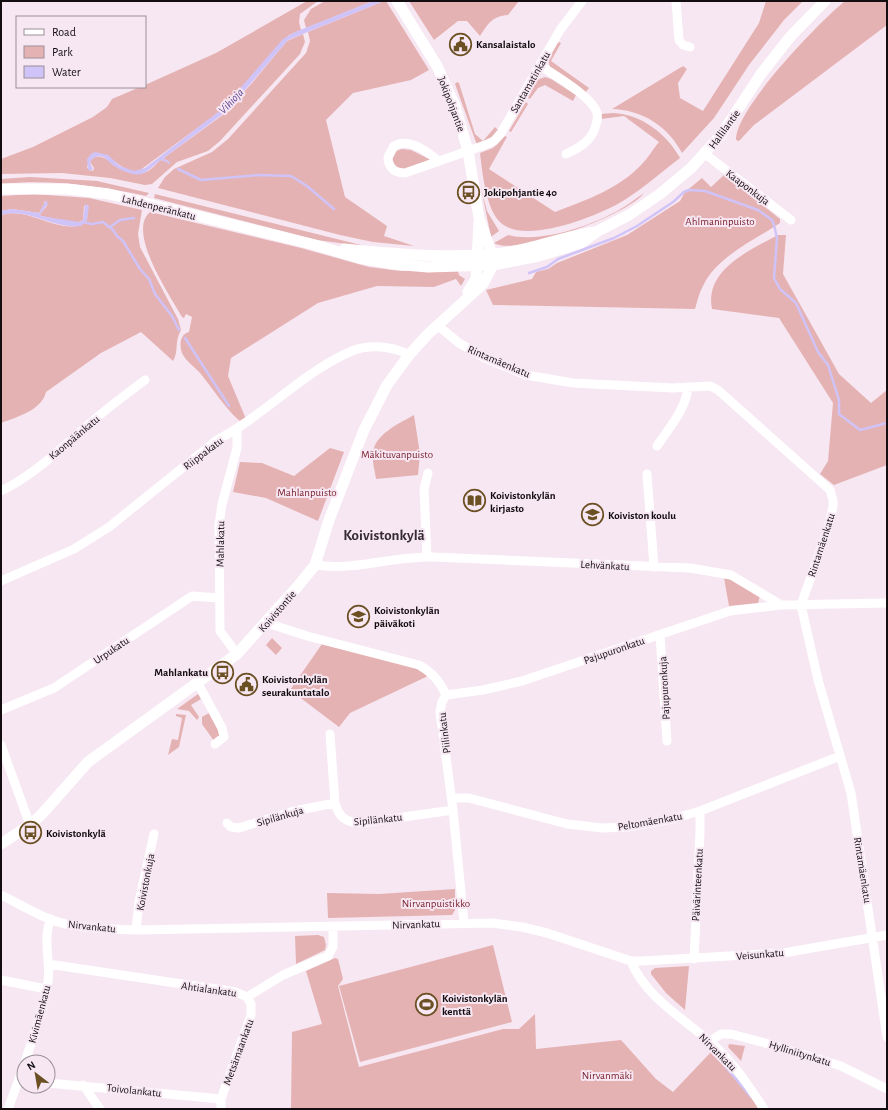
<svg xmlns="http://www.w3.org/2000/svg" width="888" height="1110" font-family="'Alegreya Sans',sans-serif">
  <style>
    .green { fill: #e5b2b3 }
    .water { fill: #d0c3f7 }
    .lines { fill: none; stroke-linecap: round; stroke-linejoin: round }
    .stream { stroke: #d0c3f7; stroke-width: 2.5 }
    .minor { stroke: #fff; stroke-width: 9 }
    .major { stroke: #fff; stroke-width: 11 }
    .labels { text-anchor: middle; stroke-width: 4; stroke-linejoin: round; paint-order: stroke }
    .poi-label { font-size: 11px; font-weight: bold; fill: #130d11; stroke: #f7e7f2; text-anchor: start }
    .street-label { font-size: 11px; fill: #130d11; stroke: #f7e7f2 }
    .park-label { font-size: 11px; fill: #751d29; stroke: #f7e7f2 }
    .water-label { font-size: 12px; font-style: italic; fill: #5d448f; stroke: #f7e7f2 }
    .district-label { font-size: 15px; font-weight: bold; fill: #362b33; stroke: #f7e7f2 }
  </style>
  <rect width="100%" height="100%" fill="#f7e7f2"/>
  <path class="green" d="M307,1H318L300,14L299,22L301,30L289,35L255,72L223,109L139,171C120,173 112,152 93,153L87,167L89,170L93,171L94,168L90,162L92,159C105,147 123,182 146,172C152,170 156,163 161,160L170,162L164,159L165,157L224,114L252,83L287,41L303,34L305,42L300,54L220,141L208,151L177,162L152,184L145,185L110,178L62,173L1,174V159L33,147L93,117L107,107L112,99L140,87H145V85L216,53Z
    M325,1H373L306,28L304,20L311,9Z
    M384,1H386L429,70L411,80L353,93L326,120L345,197L387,226L384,236L414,246L373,242L340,235L158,188L165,177L174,169L212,152L228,139L306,53L310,41L308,32Z
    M409,1H519L508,15C492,16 488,24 480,36L467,21H458L434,40Z
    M766,1H803L784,20L749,65L714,118L682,153C668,126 642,110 612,109L683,66L687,69L678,83L680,98L703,111L759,23Z
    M845,1H887V25L754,125L739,141L736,140C735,109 819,22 845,1Z
    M558,42L561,43L551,61L589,88L585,93L551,69C545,58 553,51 558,42Z
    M545,77L551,79L576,95L573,101L545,85L538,88L530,99L528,98L537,80Z
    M457,82L459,83L475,134L483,141L495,127L498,130L496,135L477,145L455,84Z
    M526,102L528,104L511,132L509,131Z
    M613,113C641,114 667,134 680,158C659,174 639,192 616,205C591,218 523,245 500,222C486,209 482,171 480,153L493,148L505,136L507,137L489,169L555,212C586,200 619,189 642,164C648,158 653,149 659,142L624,116L601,119V114Z
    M402,149L411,150L431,160L403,170L396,167L392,160L396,151Z
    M724,175L780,219V223C755,240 717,256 703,286C699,293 697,302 695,309L493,305L486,290L532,279L536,272L548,269L557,263L627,235L680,201L685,192L702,178L711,187Z
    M30,177L97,181L149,193L146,196C98,186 51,179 1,184V179Z
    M481,188L487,211L499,231L491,237Z
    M644,193C628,215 515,257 494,243L508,235C542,244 598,224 627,205C633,201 638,197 644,193Z
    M34,194L89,198L142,210L138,234L140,247L178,319L181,330C174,342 179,352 173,361L141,332L101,353L46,392C42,410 17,417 1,423V215C28,207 51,230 77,226C80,226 84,222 87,220L88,205L84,206L83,220L79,222H70L41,216L40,214L47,206L44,201V205L39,213L12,209L1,211V196Z
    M155,194L369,247L317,240L154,198Z
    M150,212L301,248L369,267L401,271H458L459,275L465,279L461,286L456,279L434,287L377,286L318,303L231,358L228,376L246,419L240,421C227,411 211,386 200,373C195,367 187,362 183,355C179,348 179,334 189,332L192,317L186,314L184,318L182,317C171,297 126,232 150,212Z
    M778,235H786L783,274L839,374L871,403L887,390V465L834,485L820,474L828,461L833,403L779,318L712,309C704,270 750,250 778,235Z
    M414,415L420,454L418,475L376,479C375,471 372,462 373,454C373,435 400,423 414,415Z
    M330,448L344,452L318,521L266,498L233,492L240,462L262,463L294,476Z
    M724,578L733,580L760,596L758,603L729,606Z
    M272,638L282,648L276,655L266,645Z
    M322,644L416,668L428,676L350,713L339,727L290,690Z
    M198,694L201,699L191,705L199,717L197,720L189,711L177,709Z
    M209,713L221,735L214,741L202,724V717Z
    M176,714L186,715L179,747L168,755L172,739L178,740L182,718L176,716Z
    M455,889V910L452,915L328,918L327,893L379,894Z
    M318,935L324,937L326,945L325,950L296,964L295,936Z
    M493,945L512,1022L360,1062L339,986Z
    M335,958L338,959L343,979L338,986L359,1067L503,1029H519L535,1014L536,1049L621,1040L656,1079L673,1092L711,1052L750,1094L759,1109H291L292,1032L322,1024L306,971Z
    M689,966L685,1010L666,993L651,974V971L655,968Z
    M729,1044L745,1046L741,1061L728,1047Z"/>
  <path class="water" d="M373,1H384L288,40L227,111L165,157L164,159L170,162V164L161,160C154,164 149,172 141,174C134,176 120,170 114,166C106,160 104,153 93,158L90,162L93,170H88L87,159L91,154L95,152L108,155L120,166L134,171L145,168L222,109L283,39L295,32Z
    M46,200L48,204L40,214L41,216L79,222L83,220L85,204L89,206L87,220L81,226C53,230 29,207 1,215V211L12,209L39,213Z"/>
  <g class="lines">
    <path class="stream" d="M178,169L201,180L259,175L291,176L307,186L334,209
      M83,222L92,224L103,222L113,230L117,236L123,241L140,269L149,279L155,294L172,316L179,330
      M110,227L120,220L134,218
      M529,273L547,267L558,259L614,238L637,226L673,202L684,192L689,190L705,191L758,210L772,220L774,225L777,238L774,278L780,289L796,303L818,352L828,365L839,400V414L860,430L887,423
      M185,338L229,406
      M714,1053L751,1097"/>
    <path class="minor" d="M676,1L679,40L683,45L690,47
      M541,66C554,75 593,97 597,113C598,118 597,123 595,128C591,141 579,148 566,154
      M705,154L791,220
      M439,161C427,152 410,137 394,146L388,157C388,168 395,173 405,173L485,145L494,141L501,133L560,30L582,1
      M437,325L459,343L485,358L526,375L573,383L673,388L710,386L718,390L830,490L833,500V507L827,531L801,605L818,680L851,793L887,1037
      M237,429V448L222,504L219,525L220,631L237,654
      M657,446C669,428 686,409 688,387
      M647,474L654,567
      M1,491C36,474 64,445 94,420C110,406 128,393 145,380
      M427,557L424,489L428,473
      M315,565C355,571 393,556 433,557L690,568L731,575L781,605L887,603
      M1,581L74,549L109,527L217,440C265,415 304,371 352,351C369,344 393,346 409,355
      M268,621L273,625L307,636L419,665C432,672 440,681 446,695L442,702L440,712L453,810L464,923
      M660,635L667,741
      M196,684L201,689L222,728L224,737L215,744
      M446,695L483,690L522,681L730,611L781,605
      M1,710L54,688L192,596L219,598
      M330,734L335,803C339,818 347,823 362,823L453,810
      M1,745L30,825
      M452,798H469L567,824L603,828L628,827L672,819L700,811L840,756
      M227,823L231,827L239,828L294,811L335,803
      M1,895C22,905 43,919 66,924C89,929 113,929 136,930L492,923L522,927L547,933L631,961H642L783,953L887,935
      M136,930L139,902L154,834
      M694,959L700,832V811
      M631,961C646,999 688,1021 717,1048C736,1066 750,1088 764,1109
      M48,964L236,992L247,997L283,975L328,956L333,947V926
      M1,980L46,989
      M710,1041L721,1034H731L765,1043L841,1066L887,1089
      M25,1062C33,1036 44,1009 48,982C51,962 42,938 51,919
      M48,1083L221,1099
      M83,1085L100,1109
      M8,1109L24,1065
      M221,1109V1099L251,1015V1004L247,997"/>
    <path class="major" d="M1,189H67L109,194L315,245L359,258L393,264L428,267L493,265L539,256L581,243L598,231L629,215L660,194L691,168L721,135L761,74L790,37L825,1
      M345,249C398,254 450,259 503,253C535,249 564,236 595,232
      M468,292L476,279L479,222
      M1,844L30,825L42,814L88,762L237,654L298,586L315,565L329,520L364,430L387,385L409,355L428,334L483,284L493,265L492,254L479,218L468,151L455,106L437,66L397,1"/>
  </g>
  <defs>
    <symbol id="civic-ring" viewBox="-11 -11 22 22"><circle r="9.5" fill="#f7e7f2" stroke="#6b5023" stroke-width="1.5"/><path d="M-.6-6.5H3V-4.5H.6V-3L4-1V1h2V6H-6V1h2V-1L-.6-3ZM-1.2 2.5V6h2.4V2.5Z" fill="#6b5023"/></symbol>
    <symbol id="bus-ring" viewBox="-11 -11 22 22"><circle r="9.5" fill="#f7e7f2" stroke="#6b5023" stroke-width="1.5"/><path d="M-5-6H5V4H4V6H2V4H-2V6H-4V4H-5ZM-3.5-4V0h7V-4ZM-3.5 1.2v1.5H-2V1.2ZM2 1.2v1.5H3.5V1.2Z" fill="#6b5023"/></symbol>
    <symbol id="library-ring" viewBox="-11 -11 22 22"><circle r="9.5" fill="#f7e7f2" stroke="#6b5023" stroke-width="1.5"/><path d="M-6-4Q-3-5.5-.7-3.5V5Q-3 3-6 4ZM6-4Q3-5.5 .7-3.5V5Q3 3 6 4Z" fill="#6b5023"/></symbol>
    <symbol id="school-ring" viewBox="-11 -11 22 22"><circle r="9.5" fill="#f7e7f2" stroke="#6b5023" stroke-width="1.5"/><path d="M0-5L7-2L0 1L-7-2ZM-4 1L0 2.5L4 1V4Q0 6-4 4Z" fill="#6b5023"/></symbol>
    <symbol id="stadium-ring" viewBox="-11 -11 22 22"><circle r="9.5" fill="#f7e7f2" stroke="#6b5023" stroke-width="1.5"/><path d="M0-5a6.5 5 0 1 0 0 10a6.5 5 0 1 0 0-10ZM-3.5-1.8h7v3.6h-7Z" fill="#6b5023"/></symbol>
  </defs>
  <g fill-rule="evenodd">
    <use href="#civic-ring" x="448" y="32" width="25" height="25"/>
    <use href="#bus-ring" x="456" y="180" width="25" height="25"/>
    <use href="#library-ring" x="462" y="488" width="25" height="25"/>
    <use href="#school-ring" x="580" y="502" width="25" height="25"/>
    <use href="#school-ring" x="346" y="604" width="25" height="25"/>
    <use href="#bus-ring" x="210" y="660" width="25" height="25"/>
    <use href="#civic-ring" x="234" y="672" width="25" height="25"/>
    <use href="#bus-ring" x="18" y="820" width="25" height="25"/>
    <use href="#stadium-ring" x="414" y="992" width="25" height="25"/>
  </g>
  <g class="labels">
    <g class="poi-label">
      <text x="476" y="48">Kansalaistalo</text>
      <text x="484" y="196">Jokipohjantie 40</text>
      <text x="490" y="499">Koivistonkylän<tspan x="490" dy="13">kirjasto</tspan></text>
      <text x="608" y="519">Koiviston koulu</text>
      <text x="374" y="614">Koivistonkylän<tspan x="374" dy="13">päiväkoti</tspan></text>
      <text x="208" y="676" text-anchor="end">Mahlankatu</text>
      <text x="262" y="683">Koivistonkylän<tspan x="262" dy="13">seurakuntatalo</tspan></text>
      <text x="46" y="837">Koivistonkylä</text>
      <text x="442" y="1002">Koivistonkylän<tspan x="442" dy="13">kenttä</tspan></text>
    </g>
    <g class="street-label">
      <text transform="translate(530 82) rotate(-60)" y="4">Santamatinkatu</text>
      <text transform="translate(452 104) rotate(69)" y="4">Jokipohjantie</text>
      <text transform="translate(724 129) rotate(-54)" y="4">Hallilantie</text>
      <text transform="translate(748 187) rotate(37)" y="4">Kaaponkuja</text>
      <text transform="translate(159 207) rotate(14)" y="4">Lahdenperänkatu</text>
      <text transform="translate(499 361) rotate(23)" y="4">Rintamäenkatu</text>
      <text transform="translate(74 437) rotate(-40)" y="4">Kaonpäänkatu</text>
      <text transform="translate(203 453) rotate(-37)" y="4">Riippakatu</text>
      <text transform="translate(220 544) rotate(-89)" y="4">Mahlakatu</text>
      <text transform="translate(821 545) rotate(-72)" y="4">Rintamäenkatu</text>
      <text transform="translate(605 565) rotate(3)" y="4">Lehvänkatu</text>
      <text transform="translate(277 611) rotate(-49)" y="4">Koivistontie</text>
      <text transform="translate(111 650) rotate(-34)" y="4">Urpukatu</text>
      <text transform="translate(614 650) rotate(-19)" y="4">Pajupuronkatu</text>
      <text transform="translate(664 688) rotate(-93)" y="4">Pajupuronkuja</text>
      <text transform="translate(444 733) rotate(-97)" y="4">Piilinkatu</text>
      <text transform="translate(280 816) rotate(-16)" y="4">Sipilänkuja</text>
      <text transform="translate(378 819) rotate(-6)" y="4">Sipilänkatu</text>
      <text transform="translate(650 821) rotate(-10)" y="4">Peltomäenkatu</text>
      <text transform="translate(863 870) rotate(81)" y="4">Rintamäenkatu</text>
      <text transform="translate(145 882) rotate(-79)" y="4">Koivistonkuja</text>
      <text transform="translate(697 885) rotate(-87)" y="4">Päivärinteenkatu</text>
      <text transform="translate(416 924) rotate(-2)" y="4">Nirvankatu</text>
      <text transform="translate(92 926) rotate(6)" y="4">Nirvankatu</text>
      <text transform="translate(760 954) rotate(-5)" y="4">Veisunkatu</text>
      <text transform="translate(209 989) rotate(8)" y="4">Ahtialankatu</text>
      <text transform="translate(39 1014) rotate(-75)" y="4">Kivimäenkatu</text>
      <text transform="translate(238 1052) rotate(-70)" y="4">Metsämaankatu</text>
      <text transform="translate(718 1052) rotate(45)" y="4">Nirvankatu</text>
      <text transform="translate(800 1053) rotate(17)" y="4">Hylliniitynkatu</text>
      <text transform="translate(134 1090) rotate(6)" y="4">Toivolankatu</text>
    </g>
    <g class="park-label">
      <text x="720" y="225">Ahlmaninpuisto</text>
      <text x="397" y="458">Mäkituvanpuisto</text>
      <text x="307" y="496">Mahlanpuisto</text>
      <text x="436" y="907">Nirvanpuistikko</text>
      <text x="607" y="1079">Nirvanmäki</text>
    </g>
    <g class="water-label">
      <text transform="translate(231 101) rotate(-46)" y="4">Vihioja</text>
    </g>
    <g class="district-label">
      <text x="384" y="540">Koivistonkylä</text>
    </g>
  </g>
  <rect width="888" height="1110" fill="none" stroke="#130d11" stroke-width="4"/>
  <rect x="16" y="16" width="130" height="72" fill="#f7e7f2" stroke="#9c9098"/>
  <rect x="24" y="29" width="20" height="6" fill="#ffffff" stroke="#9c9098"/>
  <text x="52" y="36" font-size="12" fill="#130d11">Road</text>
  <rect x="24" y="46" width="20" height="12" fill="#e5b2b3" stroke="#9c9098"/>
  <text x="52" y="56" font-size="12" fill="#130d11">Park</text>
  <rect x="24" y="66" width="20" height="12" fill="#d0c3f7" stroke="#9c9098"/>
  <text x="52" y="76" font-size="12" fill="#130d11">Water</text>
  <g transform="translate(36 1074) rotate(329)"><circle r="19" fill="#f7e7f2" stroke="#9c9098"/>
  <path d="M0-3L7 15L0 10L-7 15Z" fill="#6b5023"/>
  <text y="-6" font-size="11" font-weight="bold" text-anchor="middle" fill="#130d11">N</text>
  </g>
</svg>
